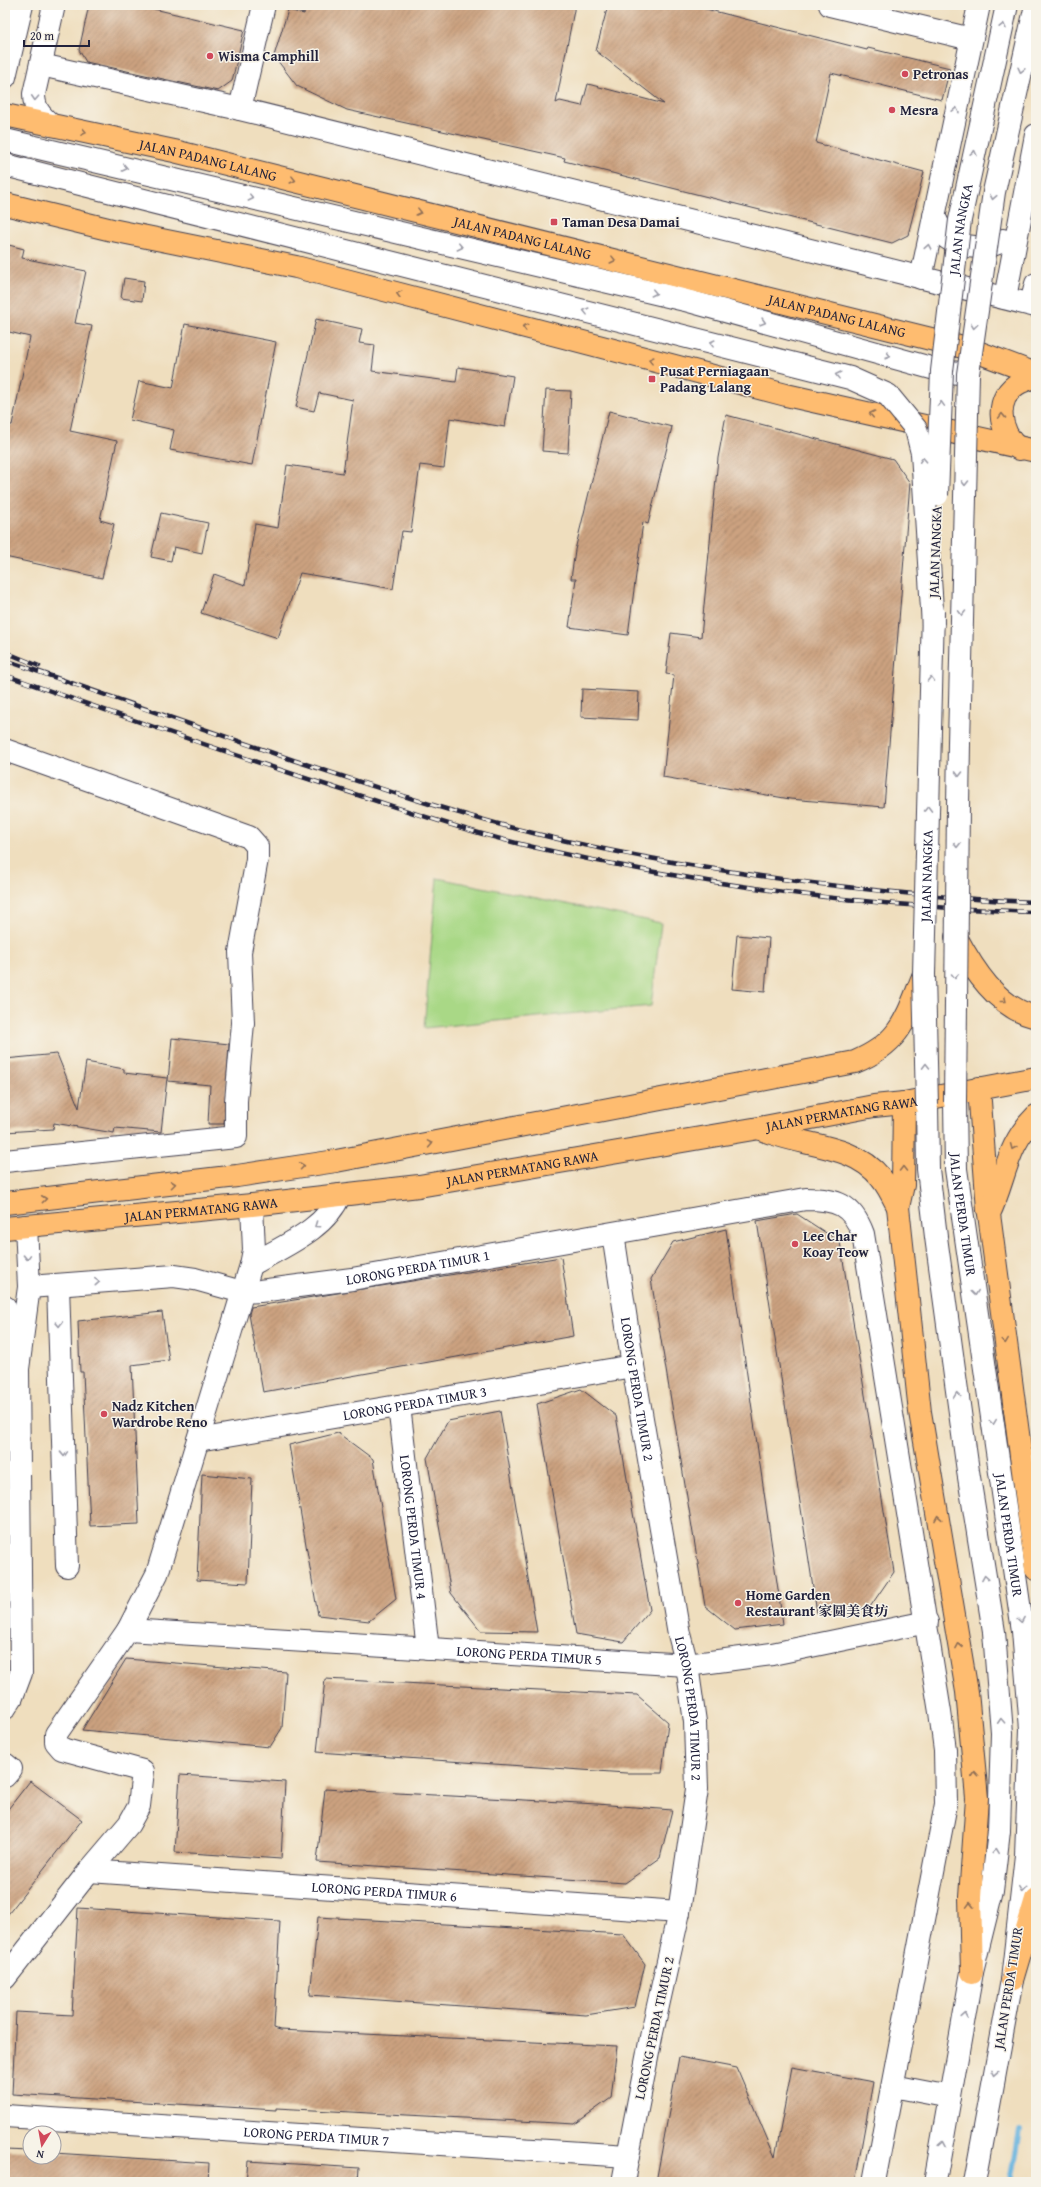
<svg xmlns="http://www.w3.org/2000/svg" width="1041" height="2187" font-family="'Gentium Book Plus','Noto Serif SC',serif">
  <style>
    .grass { fill: #a9d886; stroke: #667d60 }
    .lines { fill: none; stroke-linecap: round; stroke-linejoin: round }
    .stream { stroke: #65b2de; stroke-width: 6 }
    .building { fill: url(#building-hatch) }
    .minor-casing { stroke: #413e4f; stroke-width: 24 }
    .major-casing { stroke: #413e4f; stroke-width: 24 }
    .minor { stroke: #fff; stroke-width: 22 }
    .major { stroke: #febc70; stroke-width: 22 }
    .rail-casing { stroke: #22223b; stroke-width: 4.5 }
    .rail { stroke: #f7f3e8; stroke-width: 3; stroke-dasharray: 9; stroke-linecap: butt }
    .minor-bridge-casing { stroke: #413e4f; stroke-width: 24; stroke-linecap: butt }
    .minor-bridge { stroke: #fff; stroke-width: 22 }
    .oneway { stroke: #9c9ca7 }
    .oneway2 { stroke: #906f56 }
    .poi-dot { fill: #d1495b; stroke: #f7f3e8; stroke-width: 1.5 }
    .labels { text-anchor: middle; stroke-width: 3; stroke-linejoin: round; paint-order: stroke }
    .poi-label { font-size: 14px; font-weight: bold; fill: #22223b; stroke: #f7f3e8; text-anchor: start }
    .street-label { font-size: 14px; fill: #22223b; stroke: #f7f3e8 }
  </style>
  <defs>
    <pattern id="building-hatch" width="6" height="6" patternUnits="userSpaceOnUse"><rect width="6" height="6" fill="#cca280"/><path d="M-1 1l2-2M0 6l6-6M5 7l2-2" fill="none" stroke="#a5846a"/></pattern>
  </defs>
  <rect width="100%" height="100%" fill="#f7f3e8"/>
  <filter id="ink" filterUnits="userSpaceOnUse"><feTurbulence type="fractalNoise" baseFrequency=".025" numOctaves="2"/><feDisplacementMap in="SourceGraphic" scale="8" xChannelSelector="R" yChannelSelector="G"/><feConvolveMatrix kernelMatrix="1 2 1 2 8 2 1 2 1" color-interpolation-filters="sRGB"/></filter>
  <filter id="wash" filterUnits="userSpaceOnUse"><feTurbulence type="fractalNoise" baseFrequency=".012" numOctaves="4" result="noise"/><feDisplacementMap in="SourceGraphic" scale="16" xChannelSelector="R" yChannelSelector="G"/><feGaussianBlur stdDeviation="0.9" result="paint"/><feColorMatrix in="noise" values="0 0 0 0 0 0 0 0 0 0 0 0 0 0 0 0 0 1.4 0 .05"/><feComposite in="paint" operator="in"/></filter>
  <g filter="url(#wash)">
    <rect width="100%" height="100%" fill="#efdebe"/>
    <path class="grass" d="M437,878L661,923L651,1006L424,1028Z"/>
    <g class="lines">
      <path class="stream" d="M1011,2182L1020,2131"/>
    </g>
    <g id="blocks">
      <path class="building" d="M89,5H137L244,30L232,81L218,91L86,62L79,50Z
        M306,5H575L556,103L560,101L582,106L588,84L664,104L596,51L608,5H690L867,50L868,48L950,68L942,100L831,73L816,143L924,172L908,235L892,243L564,161L565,158L347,110L297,86L274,56L288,10L304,14Z
        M5,244L24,249L22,258L86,271L75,323L92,326L70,431L117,441L100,520L114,524L102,578L5,557V444L9,425H12L30,337L5,331Z
        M124,278L144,281L142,301L121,298Z
        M316,319L362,329L359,343L375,345L372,371L456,382L458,367L513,376L505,427L450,418L444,468L420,465L411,532L402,531L393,589L300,573L278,638L201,613L214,574L245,585L255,524L278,528L287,465L343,473L353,400L319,393L314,411L296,407Z
        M185,324L276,342L252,465L170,450L174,430L130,420L139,381L173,388Z
        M546,390L571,391L568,453L542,451Z
        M609,411L672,427L648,524L643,522L628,635L569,627L576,579H571L575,550Z
        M726,415L893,459L910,483L884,807L790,799L663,777L674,675L666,674L671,633L701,637L718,458Z
        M161,513L208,523L202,553L174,547L171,561L151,557Z
        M582,689L639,692L638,720L581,717Z
        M737,935L769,938L765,992L732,989Z
        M172,1038L229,1044L224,1124H208L210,1085L168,1081Z
        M57,1054L79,1108L86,1062L124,1069V1073L167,1078L161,1132L115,1128L114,1133L54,1123L53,1129L5,1132V1059Z
        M797,1214L840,1242L894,1572L870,1607L817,1613L757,1221Z
        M726,1229L783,1624L735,1630L705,1606L651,1279L673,1242Z
        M561,1257L573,1336L263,1392L249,1314L251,1307Z
        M162,1312L169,1360L132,1365L139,1524L90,1526L83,1372H80L78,1321Z
        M581,1389L616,1416L650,1610L623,1642L576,1634L537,1404Z
        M500,1411L537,1632L481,1631L451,1593L427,1458L448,1421Z
        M338,1433L373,1459L396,1599L369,1621L318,1615L289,1445Z
        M202,1474L252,1479L248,1583L197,1580Z
        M126,1659L286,1672L282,1728L270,1747L82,1730Z
        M325,1679L637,1695L668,1722L662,1773H626L317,1752Z
        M180,1775L285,1782L281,1859L175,1852Z
        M30,1781L82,1820L5,1918V1813Z
        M325,1789L597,1804L672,1810L660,1858L625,1883L317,1862Z
        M78,1908L280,1921L274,2028L280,2030L617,2046L611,2098L575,2124L276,2108V2110L12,2094L16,2012L72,2015Z
        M318,1917L623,1934L645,1964L635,2007L586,2015L310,1995Z
        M679,2057L737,2068L775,2157L792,2067L873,2082L855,2182H656Z
        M5,2150L30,2151V2157H54V2153L209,2163L208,2182H5Z
        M248,2161L359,2168L358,2182H246Z"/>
    </g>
  </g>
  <g filter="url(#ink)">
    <use href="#blocks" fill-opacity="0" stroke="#413e4f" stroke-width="1"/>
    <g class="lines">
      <defs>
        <g id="minor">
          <path d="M830,5L971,39"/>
          <path d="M41,65L240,109L1036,306"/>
          <path d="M5,77L22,5"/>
          <path d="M240,109L264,5"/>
          <path d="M51,125C40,115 34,109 34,94L54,5"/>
          <path d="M5,140L685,300L942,371L968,374"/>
          <path d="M934,216C937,222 942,233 947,238C961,249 989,250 1003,240"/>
          <path d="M921,278L979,5"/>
          <path d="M1005,298L1036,135"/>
          <path d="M1031,304L1036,284"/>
          <path d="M5,750L249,837L257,846V859L240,952L243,1023L236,1101V1137L5,1161"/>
          <path d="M958,806L959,743"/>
          <path id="s1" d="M955,1102L956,1169L1023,1631L1031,1729L1026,1855L1012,1980L975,2182"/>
          <path d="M927,1105L928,1169L936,1237L968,1471L994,1632L1002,1733L999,1831L992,1891L972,1972L935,2182"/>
          <path id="s2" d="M613,1234L633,1366L679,1634L687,1665L695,1722L697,1789L679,1912L651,2037L623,2182"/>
          <path d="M251,1265C283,1246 325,1230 340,1195"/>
          <path d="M58,1285L67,1566"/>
          <path id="s3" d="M29,1287L174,1276L195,1279L242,1292L260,1291L352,1279L806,1199C836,1199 852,1204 863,1234L940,1712L945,1750L946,1804L874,2182"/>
          <path d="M5,1307L16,1358"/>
          <path id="s4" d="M399,1406L428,1649"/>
          <path id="s5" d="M198,1440L633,1366"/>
          <path d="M1021,1455L1036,1471"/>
          <path id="s6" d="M128,1630L687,1665L772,1654L927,1622"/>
          <path d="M5,1708L12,1697L21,1673L18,1369L29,1287L26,1226"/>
          <path d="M5,1764L11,1769L5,1776"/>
          <path id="s7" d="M89,1871L679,1912"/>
          <path d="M5,1978L89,1871L129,1824L139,1806L143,1771L62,1749L56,1742V1734L128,1630L157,1574L251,1265L254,1250L252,1205"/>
          <path d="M893,2086L950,2097"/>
          <path id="s8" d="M5,2116L628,2156"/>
        </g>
        <g id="major">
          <path id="s9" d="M5,115L174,151L967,348L1036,374"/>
          <path d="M5,204L112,230L296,267L786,395L1036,451"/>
          <path d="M1019,449C998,432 993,396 1021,382C1026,380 1031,378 1036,377"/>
          <path d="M956,937C973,969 997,1008 1036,1017"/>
          <path d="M979,1088L988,1210"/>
          <path d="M1036,1116C1006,1145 1006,1178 989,1214L1036,1569"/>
          <path d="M761,1129C800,1147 852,1142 881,1178C888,1186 893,1197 898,1207L920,1412L967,1692L977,1798L970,1897L972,1972"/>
          <path d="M5,1203L237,1176L336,1161L855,1062C902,1042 906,1018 924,974"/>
          <path d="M898,1207L903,1185L904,1103"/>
          <path id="s10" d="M5,1228L252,1205L419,1186L759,1128L874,1106L904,1103L1036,1078"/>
          <path d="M1012,1980L1036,1899"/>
        </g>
      </defs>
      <use href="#minor" class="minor-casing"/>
      <use href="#major" class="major-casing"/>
      <use href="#minor" class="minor"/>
      <use href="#major" class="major"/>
      <defs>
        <path id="rail" d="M5,652L39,666
          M5,660C101,694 197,727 293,760C373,786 452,813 533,833C625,856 719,871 812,883C887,892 961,900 1036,902
          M5,675C124,717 244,759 364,797C420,815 476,834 533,847C698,885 867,907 1036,912"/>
      </defs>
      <use href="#rail" class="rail-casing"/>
      <use href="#rail" class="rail"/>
      <defs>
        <g id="minor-bridge">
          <path d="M5,165L850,378L888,395L916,429L922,453L933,625"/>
          <path id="s11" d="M937,495L942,371L960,220L1007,5"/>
          <path d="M959,743L968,374L994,192L1036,5"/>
          <path d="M955,1102L958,806"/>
          <path id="s12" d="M927,1105L924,974L933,610"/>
        </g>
      </defs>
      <use href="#minor-bridge" class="minor-bridge-casing"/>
      <use href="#minor-bridge" class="minor-bridge"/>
    </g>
    <defs><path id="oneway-chevron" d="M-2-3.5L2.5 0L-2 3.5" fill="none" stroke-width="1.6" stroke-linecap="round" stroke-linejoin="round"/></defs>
    <g class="oneway">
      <use href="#oneway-chevron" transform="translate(1003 26) rotate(-77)"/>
      <use href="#oneway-chevron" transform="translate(1021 70) rotate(103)"/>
      <use href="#oneway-chevron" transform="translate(35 98) rotate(93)"/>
      <use href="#oneway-chevron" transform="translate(956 110) rotate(-77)"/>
      <use href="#oneway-chevron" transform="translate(974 153) rotate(-77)"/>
      <use href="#oneway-chevron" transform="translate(125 168) rotate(13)"/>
      <use href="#oneway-chevron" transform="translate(993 197) rotate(101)"/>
      <use href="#oneway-chevron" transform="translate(251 198) rotate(13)"/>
      <use href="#oneway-chevron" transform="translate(460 247) rotate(13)"/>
      <use href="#oneway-chevron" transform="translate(928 247) rotate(-80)"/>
      <use href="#oneway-chevron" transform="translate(654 293) rotate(13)"/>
      <use href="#oneway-chevron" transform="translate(586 311) rotate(-166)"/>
      <use href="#oneway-chevron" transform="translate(763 322) rotate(16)"/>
      <use href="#oneway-chevron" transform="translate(974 326) rotate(98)"/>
      <use href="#oneway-chevron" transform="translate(712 343) rotate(-166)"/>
      <use href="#oneway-chevron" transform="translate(888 356) rotate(16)"/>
      <use href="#oneway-chevron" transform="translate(838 375) rotate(-166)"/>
      <use href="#oneway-chevron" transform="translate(941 404) rotate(-88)"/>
      <use href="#oneway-chevron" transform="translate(923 460) rotate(-93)"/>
      <use href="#oneway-chevron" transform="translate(965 483) rotate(91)"/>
      <use href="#oneway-chevron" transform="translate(962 613) rotate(91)"/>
      <use href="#oneway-chevron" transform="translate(931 679) rotate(-89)"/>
      <use href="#oneway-chevron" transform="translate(959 774) rotate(91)"/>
      <use href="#oneway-chevron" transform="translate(928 809) rotate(-89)"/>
      <use href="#oneway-chevron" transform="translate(957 845) rotate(91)"/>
      <use href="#oneway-chevron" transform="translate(955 976) rotate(90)"/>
      <use href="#oneway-chevron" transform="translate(926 1066) rotate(-91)"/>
      <use href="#oneway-chevron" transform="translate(317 1225) rotate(145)"/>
      <use href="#oneway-chevron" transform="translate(27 1257) rotate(88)"/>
      <use href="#oneway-chevron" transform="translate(97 1282) rotate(-4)"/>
      <use href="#oneway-chevron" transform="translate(975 1293) rotate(82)"/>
      <use href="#oneway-chevron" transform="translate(59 1324) rotate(88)"/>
      <use href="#oneway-chevron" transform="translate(957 1395) rotate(-98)"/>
      <use href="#oneway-chevron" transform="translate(993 1422) rotate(82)"/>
      <use href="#oneway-chevron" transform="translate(64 1454) rotate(88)"/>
      <use href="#oneway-chevron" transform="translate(985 1578) rotate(-99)"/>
      <use href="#oneway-chevron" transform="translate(1021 1620) rotate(81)"/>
      <use href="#oneway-chevron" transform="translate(1001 1721) rotate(-93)"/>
      <use href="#oneway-chevron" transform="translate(996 1851) rotate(-83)"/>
      <use href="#oneway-chevron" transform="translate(1022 1889) rotate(96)"/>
      <use href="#oneway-chevron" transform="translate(965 2016) rotate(-80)"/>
      <use href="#oneway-chevron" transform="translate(995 2074) rotate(100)"/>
      <use href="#oneway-chevron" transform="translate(942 2144) rotate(-80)"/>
    </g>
    <g class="oneway2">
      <use href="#oneway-chevron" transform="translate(84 132) rotate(12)"/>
      <use href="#oneway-chevron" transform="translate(293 180) rotate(14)"/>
      <use href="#oneway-chevron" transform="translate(419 212) rotate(14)"/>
      <use href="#oneway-chevron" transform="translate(613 260) rotate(14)"/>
      <use href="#oneway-chevron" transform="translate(399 294) rotate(-165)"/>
      <use href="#oneway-chevron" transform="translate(525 327) rotate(-165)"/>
      <use href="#oneway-chevron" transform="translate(651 360) rotate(-166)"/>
      <use href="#oneway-chevron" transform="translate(872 414) rotate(-168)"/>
      <use href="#oneway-chevron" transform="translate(1002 416) rotate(-92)"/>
      <use href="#oneway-chevron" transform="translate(1004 1000) rotate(39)"/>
      <use href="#oneway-chevron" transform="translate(430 1144) rotate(-10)"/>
      <use href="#oneway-chevron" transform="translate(1013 1147) rotate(113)"/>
      <use href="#oneway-chevron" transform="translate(302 1166) rotate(-8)"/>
      <use href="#oneway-chevron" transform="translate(903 1169) rotate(-90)"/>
      <use href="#oneway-chevron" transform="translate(173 1184) rotate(-7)"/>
      <use href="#oneway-chevron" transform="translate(44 1199) rotate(-6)"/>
      <use href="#oneway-chevron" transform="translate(1005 1341) rotate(82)"/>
      <use href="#oneway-chevron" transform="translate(938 1518) rotate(-100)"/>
      <use href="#oneway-chevron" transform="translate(959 1646) rotate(-100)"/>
      <use href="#oneway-chevron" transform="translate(975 1775) rotate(-95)"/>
      <use href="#oneway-chevron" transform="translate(970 1905) rotate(-92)"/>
    </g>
  </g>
  <g class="poi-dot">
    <circle cx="210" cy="56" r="4"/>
    <circle cx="905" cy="74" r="4"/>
    <circle cx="892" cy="110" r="4"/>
    <rect x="550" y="218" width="8" height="8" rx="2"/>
    <rect x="648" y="375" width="8" height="8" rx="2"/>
    <circle cx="795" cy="1244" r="4"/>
    <circle cx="104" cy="1414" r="4"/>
    <circle cx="738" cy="1603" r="4"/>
  </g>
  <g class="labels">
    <g class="poi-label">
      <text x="218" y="61">Wisma Camphill</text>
      <text x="913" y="79">Petronas</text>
      <text x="900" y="115">Mesra</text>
      <text x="562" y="227">Taman Desa Damai</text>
      <text x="660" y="376">Pusat Perniagaan<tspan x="660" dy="16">Padang Lalang</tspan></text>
      <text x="803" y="1241">Lee Char<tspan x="803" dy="16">Koay Teow</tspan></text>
      <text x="112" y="1411">Nadz Kitchen<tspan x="112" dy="16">Wardrobe Reno</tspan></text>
      <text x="746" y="1600">Home Garden<tspan x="746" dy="16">Restaurant 家圆美食坊</tspan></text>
    </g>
    <g class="street-label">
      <text dy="5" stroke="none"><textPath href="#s9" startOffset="208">JALAN PADANG LALANG</textPath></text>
      <text dy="5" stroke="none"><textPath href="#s11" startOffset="267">JALAN NANGKA</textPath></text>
      <text dy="5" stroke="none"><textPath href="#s9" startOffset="532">JALAN PADANG LALANG</textPath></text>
      <text dy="5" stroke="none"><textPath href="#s9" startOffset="856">JALAN PADANG LALANG</textPath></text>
      <text transform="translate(935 552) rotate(-88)" y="5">JALAN NANGKA</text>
      <text dy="5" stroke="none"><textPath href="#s12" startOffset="229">JALAN NANGKA</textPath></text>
      <text dy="5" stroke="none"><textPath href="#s10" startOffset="845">JALAN PERMATANG RAWA</textPath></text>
      <text dy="5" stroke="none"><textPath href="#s10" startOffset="521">JALAN PERMATANG RAWA</textPath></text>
      <text dy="5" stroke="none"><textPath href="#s10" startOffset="197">JALAN PERMATANG RAWA</textPath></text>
      <text dy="5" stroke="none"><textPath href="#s1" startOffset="113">JALAN PERDA TIMUR</textPath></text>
      <text dy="5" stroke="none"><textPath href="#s3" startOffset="393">LORONG PERDA TIMUR 1</textPath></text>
      <text dy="5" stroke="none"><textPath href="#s2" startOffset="157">LORONG PERDA TIMUR 2</textPath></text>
      <text dy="5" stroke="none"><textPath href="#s5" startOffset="220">LORONG PERDA TIMUR 3</textPath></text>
      <text dy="5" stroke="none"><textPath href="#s4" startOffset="122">LORONG PERDA TIMUR 4</textPath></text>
      <text dy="5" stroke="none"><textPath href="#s1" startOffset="437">JALAN PERDA TIMUR</textPath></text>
      <text dy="5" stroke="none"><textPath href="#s6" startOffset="402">LORONG PERDA TIMUR 5</textPath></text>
      <text dy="5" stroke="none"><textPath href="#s2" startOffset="481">LORONG PERDA TIMUR 2</textPath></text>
      <text dy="5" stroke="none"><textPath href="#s7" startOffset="296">LORONG PERDA TIMUR 6</textPath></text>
      <text transform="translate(1008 1988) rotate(-81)" y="5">JALAN PERDA TIMUR</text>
      <text transform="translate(654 2028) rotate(-78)" y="5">LORONG PERDA TIMUR 2</text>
      <text dy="5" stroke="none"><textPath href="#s8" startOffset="312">LORONG PERDA TIMUR 7</textPath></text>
    </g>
  </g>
  <rect width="1041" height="2187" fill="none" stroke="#f7f3e8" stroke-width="20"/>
  <g transform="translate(42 2145) rotate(191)"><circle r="19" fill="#f7f3e8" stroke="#a29fa3"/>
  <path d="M0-3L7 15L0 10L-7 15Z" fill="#d1495b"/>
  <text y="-6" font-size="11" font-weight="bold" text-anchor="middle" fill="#22223b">N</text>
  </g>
  <path d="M24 40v6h65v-6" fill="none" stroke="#22223b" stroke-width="2"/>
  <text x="30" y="40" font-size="12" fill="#22223b" stroke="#f7f3e8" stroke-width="3" paint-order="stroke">20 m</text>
</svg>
